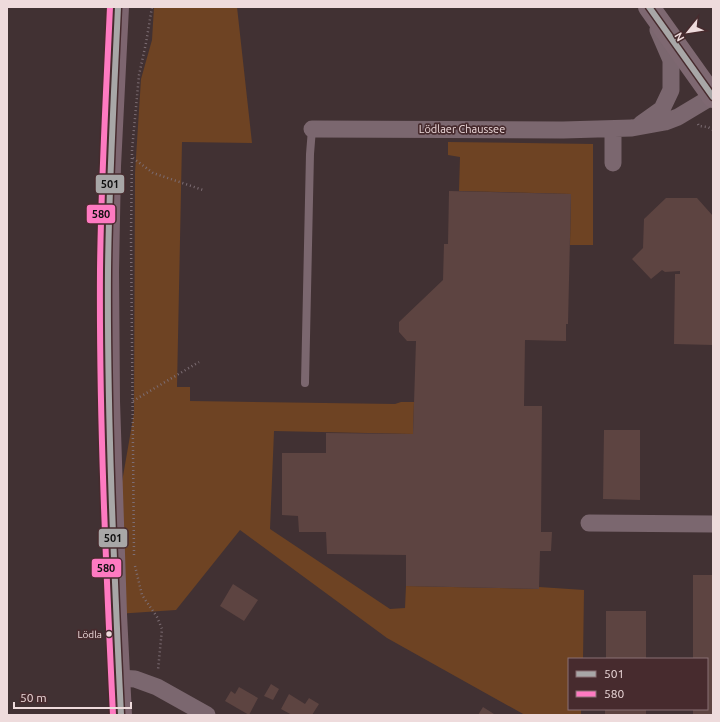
<svg xmlns="http://www.w3.org/2000/svg" width="720" height="722" font-family="Ubuntu,sans-serif">
  <style>
    .green { fill: #6e4323 }
    .building { fill: #5d4441 }
    .lines { fill: none; stroke-linecap: round; stroke-linejoin: round }
    .path { stroke: #7d6e74; stroke-width: 2.5; stroke-dasharray: 1 3; stroke-linecap: butt }
    .lane { stroke: #7b676f; stroke-width: 8 }
    .street { stroke: #7b676f; stroke-width: 17 }
    .secondary { stroke: #7e6871; stroke-width: 22 }
    .primary { stroke: #7d656f; stroke-width: 22 }
    .bus-1-casing { stroke: #472b2e; stroke-width: 9 }
    .bus-2-casing { stroke: #472b2e; stroke-width: 9 }
    .bus-1 { stroke: #a8a7a7; stroke-width: 6 }
    .bus-2 { stroke: #fe7ac1; stroke-width: 6 }
    .bus-dot { fill: #eedbdc; stroke: #472b2e; stroke-width: 1.5 }
    .labels { text-anchor: middle; stroke-width: 3.5; stroke-linejoin: round; paint-order: stroke }
    .bus-label { font-size: 10px; fill: #eedbdc; stroke: #472b2e; text-anchor: end }
    .street-label { font-size: 11px; fill: #eedbdc; stroke: #472b2e }
    .line-badge { stroke: #472b2e; stroke-width: 1.5 }
    .pale-badge-label { font-size: 11px; text-anchor: middle; font-weight: bold; fill: #111 }
  </style>
  <rect width="100%" height="100%" fill="#413133"/>
  <path class="green" d="M154,7H237L252,143L182,142L177,387H190V401L395,404L401,402H414L413,434L274,431L270,529L390,609L405,608L406,586L538,589L539,587L584,590L583,659H569V709H581V715H525L387,638L240,530L176,610L116,614L114,528L134,413L135,173L141,79L152,40Z
    M448,142L593,144V245H570L571,194L459,191L460,157L448,155Z"/>
  <path class="building" d="M449,191L571,194L568,324H566V341L525,340L524,406H542L541,532H552L551,551H540L539,589L406,586V555L327,554L326,532H299L298,516L282,515V453H326V433L413,434L416,341H407L399,332V322L443,280L444,244H448Z
    M666,198H697L713,216V345L674,344L675,274H680V271L665,272L662,270L651,279L632,259L643,248L644,219Z
    M604,430H640V500L603,499Z
    M693,575H713V715H693V709H707V659H693Z
    M233,584L258,600L244,621L220,606Z
    M606,611H646V659H606Z
    M271,684L279,689L273,700L264,696Z
    M239,687L258,698L249,715L225,701L231,691L235,694Z
    M289,694L305,704L309,698L319,704L312,715H292L281,709Z
    M483,707L494,714L493,715H478Z
    M605,709H646V715H605Z"/>
  <g class="lines">
    <path class="path" d="M698,124L699,126L708,127L713,130
      M133,158L153,173L203,190
      M133,401L199,362
      M134,555L131,237L132,150L139,75L146,43L152,7
      M135,566L142,595L157,617L162,629L158,670"/>
    <path class="lane" d="M305,383L310,154L312,129"/>
    <path class="street" d="M641,124L662,109L671,90V60L658,30
      M312,129L563,130L632,128L665,122L678,117L713,96
      M613,163V129
      M589,523L713,524
      M119,678L135,679L157,687L207,715"/>
    <path class="secondary" d="M649,7L713,97"/>
    <path class="primary" d="M118,7L110,166L108,271L109,401L116,614L121,715"/>
    <defs>
      <path id="bus-1" d="M118,7C114,95 109,182 108,270C107,418 114,567 121,715
        M649,7L713,97"/>
      <path id="bus-2" d="M110,7C106,95 101,182 100,270C99,418 106,567 113,715"/>
    </defs>
    <use href="#bus-1" class="bus-1-casing"/>
    <use href="#bus-2" class="bus-2-casing"/>
    <use href="#bus-1" class="bus-1"/>
    <use href="#bus-2" class="bus-2"/>
  </g>
  <circle class="bus-dot" cx="109" cy="634" r="3.5"/>
  <g class="labels">
    <g class="bus-label">
      <text x="102" y="638">Lödla</text>
    </g>
    <g class="street-label">
      <text x="462" y="133">Lödlaer Chaussee</text>
    </g>
  </g>
  <g class="line-badge">
    <rect x="95" y="174" width="30" height="20" rx="4" fill="#a8a7a7"/>
    <rect x="86" y="204" width="30" height="20" rx="4" fill="#fe7ac1"/>
    <rect x="98" y="528" width="30" height="20" rx="4" fill="#a8a7a7"/>
    <rect x="91" y="558" width="31" height="20" rx="4" fill="#fe7ac1"/>
  </g>
  <g class="pale-badge-label">
    <text x="110" y="188">501</text>
    <text x="101" y="218">580</text>
    <text x="113" y="542">501</text>
    <text x="106" y="572">580</text>
  </g>
  <rect width="720" height="722" fill="none" stroke="#eedbdc" stroke-width="16"/>
  <rect x="568" y="658" width="140" height="52" fill="#472b2e" stroke="#8a7174"/>
  <rect x="576" y="671" width="20" height="6" fill="#a8a7a7" stroke="#8a7174"/>
  <text x="604" y="678" font-size="12" fill="#eedbdc">501</text>
  <rect x="576" y="691" width="20" height="6" fill="#fe7ac1" stroke="#8a7174"/>
  <text x="604" y="698" font-size="12" fill="#eedbdc">580</text>
  <g transform="translate(688 32) rotate(240)" stroke="#472b2e" stroke-width="3" paint-order="stroke">
  <path d="M0-3L7 15L0 10L-7 15Z" fill="#eedbdc"/>
  <text y="-6" font-size="11" font-weight="bold" text-anchor="middle" fill="#eedbdc">N</text>
  </g>
  <path d="M14 702v6h117v-6" fill="none" stroke="#eedbdc" stroke-width="2"/>
  <text x="20" y="702" font-size="12" fill="#eedbdc" stroke="#472b2e" stroke-width="3" paint-order="stroke">50 m</text>
</svg>
